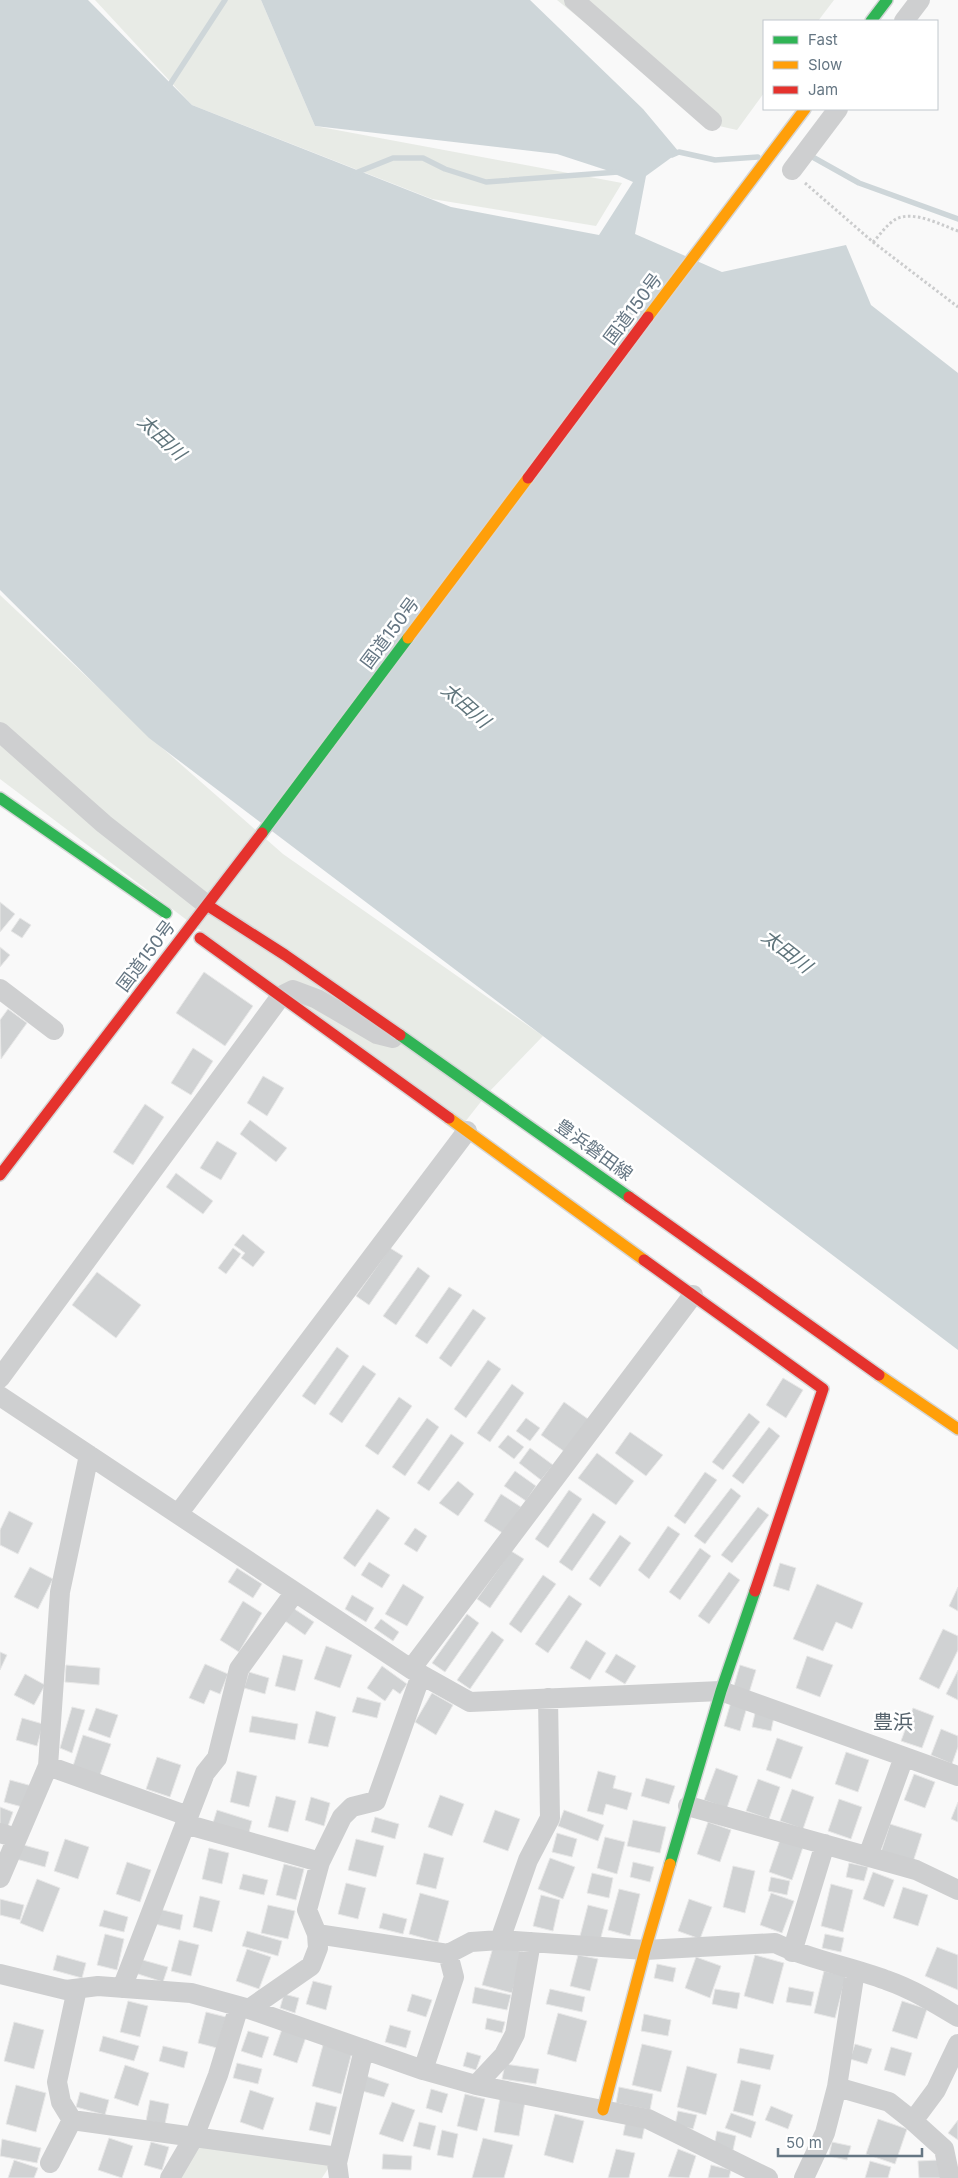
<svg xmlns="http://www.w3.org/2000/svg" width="958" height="2178" font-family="Inter,'Noto Sans JP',sans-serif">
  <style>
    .green { fill: #e8ebe6 }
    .water { fill: #ced6d9 }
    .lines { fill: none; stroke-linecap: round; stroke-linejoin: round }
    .stream { stroke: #ced6d9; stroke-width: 5.5 }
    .building { fill: #d0d2d3; stroke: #e8e8e8 }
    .fast-casing { stroke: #d5d6d7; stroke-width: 14 }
    .slow-casing { stroke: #d5d6d7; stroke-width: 14 }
    .jam-casing { stroke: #d5d6d7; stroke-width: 14 }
    .path { stroke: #cbcccd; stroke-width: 3; stroke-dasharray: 2.5 2.5; stroke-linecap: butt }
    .street { stroke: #cecfd0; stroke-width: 20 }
    .fast { stroke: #30b455; stroke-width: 11 }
    .slow { stroke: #ff9f0a; stroke-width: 11 }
    .jam { stroke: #e5322d; stroke-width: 11 }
    .labels { text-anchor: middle; stroke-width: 5; stroke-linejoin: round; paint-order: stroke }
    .street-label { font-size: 18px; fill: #657683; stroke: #fff }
    .water-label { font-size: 19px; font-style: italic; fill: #60757c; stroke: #fff }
    .quarter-label { font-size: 20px; fill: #57646e; stroke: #fff }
  </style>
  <rect width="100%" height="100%" fill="#f9f9f9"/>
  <path class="green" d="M95,0H261L315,126L622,183L596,226L432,199L192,105Z
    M557,0H834L818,21H764V93L737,130L710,124Z
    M0,595L160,746L283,854L543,1036L487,1094L461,1127L0,779Z
    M196,2143L331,2164L322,2178H177Z"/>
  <path class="water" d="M0,0H88L192,105L451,207L599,235L633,182L606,170L557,154L315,126L261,0H530L643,109L679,152L646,176L635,234L722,272L846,245L871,305L958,373V1350L149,738L0,590Z"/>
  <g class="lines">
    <path class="stream" d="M167,89L225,0
      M672,155L679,152L715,160L758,157
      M809,155L859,183L958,219
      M353,174L393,158H423L445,169L486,182L618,172"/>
  </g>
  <path class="building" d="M0,902L15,914L0,932Z
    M20,918L31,925L22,938L11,931Z
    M0,947L10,955L0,967Z
    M204,972L253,1006L225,1046L176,1013Z
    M8,1009L27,1023L1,1059L0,1020Z
    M193,1048L213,1061L191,1095L171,1083Z
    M263,1076L284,1088L267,1116L247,1103Z
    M145,1104L164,1117L133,1165L113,1152Z
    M250,1120L287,1148L276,1162L240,1134Z
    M217,1141L237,1153L221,1180L200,1168Z
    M176,1173L213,1201L203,1214L166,1187Z
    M243,1234L265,1252L253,1267L241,1258L245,1253L234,1245Z
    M233,1248L241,1254L226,1274L218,1268Z
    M390,1248L403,1256L369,1305L356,1296Z
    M418,1267L430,1276L396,1325L383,1316Z
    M97,1272L141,1305L116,1338L72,1305Z
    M449,1287L462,1295L427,1344L415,1336Z
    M473,1309L486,1318L451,1367L439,1358Z
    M337,1347L349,1356L315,1405L302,1396Z
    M488,1360L501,1369L466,1418L454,1409Z
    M363,1365L376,1374L342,1423L329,1414Z
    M783,1378L803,1390L786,1418L766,1405Z
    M512,1384L524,1393L490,1442L477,1433Z
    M399,1397L412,1406L378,1455L365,1446Z
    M564,1402L588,1419L565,1452L541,1435Z
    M749,1413L760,1422L723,1470L712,1462Z
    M427,1418L439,1427L405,1476L392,1467Z
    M526,1418L540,1428L530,1441L516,1431Z
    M769,1427L780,1436L743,1484L732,1476Z
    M630,1432L663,1455L646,1476L615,1453Z
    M451,1434L464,1443L429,1491L417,1483Z
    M508,1435L524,1447L514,1459L498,1447Z
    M530,1448L553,1465L541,1480L519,1463Z
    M597,1453L634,1481L616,1505L578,1478Z
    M515,1471L536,1486L526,1501L504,1486Z
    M705,1472L717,1480L685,1524L674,1516Z
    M458,1481L474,1494L458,1516L439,1503Z
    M731,1488L741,1496L705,1544L694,1536Z
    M569,1490L582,1499L548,1548L535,1539Z
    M501,1494L521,1507L504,1534L484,1521Z
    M758,1507L769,1515L732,1563L721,1555Z
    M377,1509L390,1518L355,1567L343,1558Z
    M9,1511L33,1523L18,1554L0,1545V1530Z
    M593,1513L606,1522L572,1571L559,1562Z
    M668,1526L680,1534L649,1579L638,1570Z
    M415,1528L427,1536L417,1552L404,1544Z
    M620,1535L631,1543L600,1587L589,1579Z
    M700,1548L711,1556L680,1600L669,1592Z
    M511,1551L524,1559L490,1608L477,1599Z
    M369,1562L390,1575L382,1588L361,1575Z
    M780,1563L796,1568L789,1591L773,1586Z
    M30,1567L53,1579L38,1609L14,1597Z
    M237,1568L262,1584L253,1598L228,1582Z
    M729,1572L740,1580L709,1624L698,1616Z
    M543,1575L556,1584L521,1633L509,1624Z
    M403,1584L424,1597L407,1626L385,1614Z
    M817,1584L863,1603L852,1629L836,1622L823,1651L793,1639Z
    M958,1587V1611L949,1606Z
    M352,1595L374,1608L366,1622L345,1609Z
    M569,1595L582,1604L548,1653L535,1644Z
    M243,1601L262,1613L239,1652L220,1640Z
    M293,1608L314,1622L305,1635L285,1621Z
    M467,1614L479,1623L445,1672L432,1663Z
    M381,1619L399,1632L393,1641L374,1628Z
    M943,1629L958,1636V1650L939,1689L919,1679Z
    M492,1631L504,1640L470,1689L457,1680Z
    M586,1640L606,1653L590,1680L570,1668Z
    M326,1646L352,1655L340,1688L314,1679Z
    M0,1652L7,1655L0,1670Z
    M616,1654L636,1666L625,1684L605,1672Z
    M283,1655L303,1660L295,1691L275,1686Z
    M807,1656L833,1665L820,1697L796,1688Z
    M205,1664L228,1674L220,1694L210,1690L204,1704L189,1698Z
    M66,1665L100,1668L99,1685L65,1682Z
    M740,1665L756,1670L749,1693L733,1689Z
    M382,1666L407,1684L400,1694L393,1689L385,1701L367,1688Z
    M958,1670V1700L946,1694Z
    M249,1672L269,1678L265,1694L244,1688Z
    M25,1674L45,1685L34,1705L14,1695Z
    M432,1693L453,1705L436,1735L415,1722Z
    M357,1697L381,1703L377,1718L352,1712Z
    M731,1702L747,1707L740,1731L724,1726Z
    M72,1707L85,1710L72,1753L60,1748Z
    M96,1708L118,1715L110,1738L88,1730Z
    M913,1708L934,1716L922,1748L901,1741Z
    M316,1711L336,1717L328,1747L308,1743Z
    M755,1713L774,1717L771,1731L752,1727Z
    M252,1716L298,1724L295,1740L249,1732Z
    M22,1718L43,1724L37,1746L16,1740Z
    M941,1729L958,1736V1747L952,1764L931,1755Z
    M83,1735L111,1744L100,1775L73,1766Z
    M777,1738L803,1747L791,1779L766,1770Z
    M846,1752L869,1760L858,1792L835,1784Z
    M157,1757L181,1765L170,1797L146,1789Z
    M716,1768L738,1776L727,1808L704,1800Z
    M237,1771L257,1776L249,1807L230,1802Z
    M598,1771L616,1776L613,1788L632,1793L627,1810L606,1804L603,1815L587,1811Z
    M914,1774L935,1782L925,1808L904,1800Z
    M646,1778L675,1786L669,1804L641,1796Z
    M758,1779L780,1787L769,1819L746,1811Z
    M10,1780L32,1786L26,1808L4,1802Z
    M792,1789L814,1797L803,1829L780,1821Z
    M440,1795L464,1804L452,1836L428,1827Z
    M276,1796L296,1801L288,1832L268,1827Z
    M311,1797L330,1803L324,1826L305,1820Z
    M839,1799L862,1807L851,1839L828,1831Z
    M958,1802V1822L951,1819Z
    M0,1807L13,1812L7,1829L0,1827Z
    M217,1810L252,1821L248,1836L212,1826Z
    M495,1810L520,1819L508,1851L483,1842Z
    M564,1810L604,1825L598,1841L558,1826Z
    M375,1817L399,1824L395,1839L371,1832Z
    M633,1820L666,1827L660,1853L627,1846Z
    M708,1822L731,1830L720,1862L697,1854Z
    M890,1824L922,1834L912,1865L880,1855Z
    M557,1833L577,1839L572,1857L552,1852Z
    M605,1837L625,1842L617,1874L597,1868Z
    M65,1839L89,1847L78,1879L54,1871Z
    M356,1839L384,1846L376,1877L348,1870Z
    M780,1840L803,1847L792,1880L769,1872Z
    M20,1844L49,1852L45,1867L16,1859Z
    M209,1848L229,1853L222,1884L202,1879Z
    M424,1853L444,1858L436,1889L416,1884Z
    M550,1858L575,1867L563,1899L538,1889Z
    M127,1862L151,1870L140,1902L116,1894Z
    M633,1862L654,1867L650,1882L630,1877Z
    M849,1863L868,1867L864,1881L846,1877Z
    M284,1864L304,1869L296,1900L276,1895Z
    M733,1866L755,1871L745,1913L723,1907Z
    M873,1872L894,1880L884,1907L863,1899Z
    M592,1873L613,1878L609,1898L587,1893Z
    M243,1874L268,1880L264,1895L239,1889Z
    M771,1877L790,1881L787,1895L768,1891Z
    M37,1879L60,1888L43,1932L20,1923Z
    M346,1883L366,1888L358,1919L338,1914Z
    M831,1884L853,1890L843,1932L821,1926Z
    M903,1887L928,1895L918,1926L893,1918Z
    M619,1889L640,1894L630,1936L608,1930Z
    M420,1893L449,1901L438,1942L409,1934Z
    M771,1893L794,1901L782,1933L760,1925Z
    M541,1895L560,1900L553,1931L533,1926Z
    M200,1896L220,1901L212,1932L193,1927Z
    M0,1899L24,1905L20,1920L0,1915Z
    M689,1899L712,1907L700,1939L678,1931Z
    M268,1905L295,1911L288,1939L261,1933Z
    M588,1905L608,1910L600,1941L580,1936Z
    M159,1909L183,1915L180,1930L155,1924Z
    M104,1910L128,1917L124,1932L99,1926Z
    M383,1913L407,1919L403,1934L379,1928Z
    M247,1931L282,1941L278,1956L242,1946Z
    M105,1934L124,1939L117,1970L97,1965Z
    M825,1934L844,1938L841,1952L822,1948Z
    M179,1940L199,1945L191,1976L171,1971Z
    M494,1944L523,1952L512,1993L482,1985Z
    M937,1947L958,1955V1990L925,1976Z
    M247,1949L271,1957L259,1989L236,1981Z
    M57,1955L86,1963L82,1978L53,1970Z
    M578,1955L598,1959L590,1991L570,1986Z
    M755,1955L784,1963L773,2004L744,1996Z
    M696,1957L721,1966L710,1998L685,1988Z
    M139,1959L168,1967L163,1982L135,1973Z
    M657,1964L676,1968L673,1982L654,1978Z
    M824,1971L846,1976L835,2018L814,2013Z
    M313,1981L332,1986L326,2010L306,2004Z
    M475,1987L511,1995L507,2010L472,2003Z
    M789,1987L814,1992L811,2006L786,2002Z
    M550,1989L585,1997L582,2012L546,2004Z
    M715,1989L740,1993L737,2009L712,2004Z
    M284,1994L299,1998L295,2013L280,2008Z
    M412,1994L432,2000L426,2017L407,2011Z
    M128,2001L148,2006L140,2037L120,2032Z
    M902,2001L927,2009L917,2039L892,2031Z
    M206,2012L226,2017L217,2048L198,2043Z
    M558,2013L587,2021L576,2062L547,2054Z
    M644,2014L671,2020L668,2036L641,2031Z
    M487,2018L505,2022L502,2033L485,2029Z
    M14,2022L44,2030L34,2069L4,2061Z
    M390,2025L411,2031L406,2048L385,2042Z
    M282,2029L306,2037L297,2063L273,2055Z
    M248,2031L269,2037L262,2058L241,2051Z
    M103,2036L139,2046L134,2061L99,2051Z
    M642,2044L672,2051L661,2092L632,2085Z
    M855,2044L872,2049L867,2064L850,2059Z
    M323,2045L352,2052L341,2094L312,2086Z
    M163,2046L188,2052L184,2068L159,2061Z
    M891,2047L912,2053L905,2076L884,2070Z
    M740,2048L774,2055L770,2070L737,2063Z
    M467,2052L481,2056L476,2070L463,2066Z
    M237,2063L262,2069L258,2084L233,2078Z
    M505,2064L539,2069L536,2084L502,2079Z
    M125,2065L149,2073L138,2106L114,2098Z
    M687,2066L717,2074L706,2115L677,2107Z
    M366,2076L389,2084L384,2097L362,2091Z
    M741,2080L761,2085L753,2116L733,2111Z
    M16,2085L46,2093L36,2132L6,2124Z
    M619,2087L653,2094L650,2110L616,2103Z
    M431,2089L448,2094L442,2113L426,2108Z
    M250,2090L274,2098L263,2130L240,2122Z
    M80,2092L109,2100L105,2115L76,2107Z
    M465,2094L485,2099L477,2131L457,2126Z
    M500,2098L525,2102L519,2136L494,2132Z
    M150,2100L169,2104L165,2124L146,2121Z
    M316,2102L337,2107L330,2135L309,2130Z
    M392,2102L415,2110L403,2142L379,2134Z
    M771,2106L793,2115L788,2129L765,2120Z
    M678,2111L697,2115L693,2129L675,2125Z
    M731,2113L756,2122L751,2138L725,2128Z
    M555,2114L584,2121L573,2163L544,2155Z
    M878,2119L907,2129L895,2164L866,2154Z
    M958,2120V2140L948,2133Z
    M626,2121L645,2125L642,2139L623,2135Z
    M419,2122L436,2126L430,2150L413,2146Z
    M442,2130L458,2134L453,2158L437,2155Z
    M717,2131L736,2136L733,2150L714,2146Z
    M109,2138L133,2146L122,2178L98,2170Z
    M483,2138L513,2145L504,2178H472Z
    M2,2139L41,2148L37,2163L0,2156Z
    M151,2142L169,2147L162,2170L144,2165Z
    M832,2142L851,2146L847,2160L829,2156Z
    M616,2149L635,2153L629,2178H608Z
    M678,2149L696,2156L689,2178L668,2177Z
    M383,2154L412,2156L411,2170L382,2169Z
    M14,2160L38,2168L34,2178H8Z
    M939,2160L941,2178H919L918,2161Z
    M870,2161L891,2167L888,2178H865Z
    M711,2165L731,2170L729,2178H708Z"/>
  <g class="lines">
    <defs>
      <path id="fast" d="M871,21L887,0
        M0,798L166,913
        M262,833L408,638
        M400,1035L629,1197
        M670,1864L721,1691L755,1591"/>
      <path id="slow" d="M648,317L805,109
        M408,638L528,478
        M449,1118L644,1260
        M879,1375L958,1429
        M603,2110L645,1950L670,1864"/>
      <path id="jam" d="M528,478L648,317
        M207,905L285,955L400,1035
        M200,938L449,1118
        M0,1175L262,833
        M629,1197L879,1375
        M644,1260L823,1389L755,1591"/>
    </defs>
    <use href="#fast" class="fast-casing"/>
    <use href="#slow" class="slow-casing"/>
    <use href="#jam" class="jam-casing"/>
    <path class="path" d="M805,183L873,242L958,307
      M873,242C880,235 887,224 896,219C914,210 941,225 958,231"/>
    <path class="street" d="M574,0L712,121
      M904,21L920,0
      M792,170L838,109
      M0,732L104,824L207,905
      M0,989L54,1030
      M0,1378L281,996L293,990L317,999L377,1034L393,1038
      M0,1396L411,1669L470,1702L721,1691L958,1776
      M178,1514L467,1131
      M411,1669L693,1295
      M48,1766L188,1816
      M688,1806L916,1870L958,1890
      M185,1824L320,1862
      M0,1833L17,1838
      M868,1856L904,1757
      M0,1878L48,1766L60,1592L89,1455
      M317,1934L448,1954L471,1942L500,1940L645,1950L775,1943C810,1960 849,1966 886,1980C912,1989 935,2003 958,2017
      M500,1940L528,1860L550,1818L548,1698
      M792,1952L825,1844
      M0,1974L66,1990L98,1986L191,1993L249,2009L423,2070L476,2085L648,2119L768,2178
      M122,1988L205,1773L217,1758L239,1669L295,1592
      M77,1989L57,2082L61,2102L72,2120L338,2157
      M249,2009L311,1966L318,1948L317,1934L307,1910L320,1862L342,1817L352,1807L376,1801L421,1675
      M423,2070L454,1977L448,1954
      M476,2085L504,2055L515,2034L531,1942
      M837,2087L889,2102L913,2121L936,2090L958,2044
      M913,2121L944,2149L950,2178
      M50,2163L72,2120
      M170,2178L194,2137L218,2075L239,2006
      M339,2178L337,2163L364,2049
      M804,2178L825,2133L837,2087L855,1971"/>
    <use href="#fast" class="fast"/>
    <use href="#slow" class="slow"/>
    <use href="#jam" class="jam"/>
  </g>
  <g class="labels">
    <g class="street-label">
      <text transform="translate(633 309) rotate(-53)" y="6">国道150号</text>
      <text transform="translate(390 633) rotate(-53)" y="6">国道150号</text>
      <text transform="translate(146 956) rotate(-53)" y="6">国道150号</text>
      <text transform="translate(594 1150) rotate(36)" y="6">豊浜磐田線</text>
    </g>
    <g class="water-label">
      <text transform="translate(162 437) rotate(43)" y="7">太田川</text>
      <text transform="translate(466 705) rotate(41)" y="7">太田川</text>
      <text transform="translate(787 951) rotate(38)" y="7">太田川</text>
    </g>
    <g class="quarter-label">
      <text x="893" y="1729">豊浜</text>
    </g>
  </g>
  <rect x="763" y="20" width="175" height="90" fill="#ffffff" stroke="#c1c8cd"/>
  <rect x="773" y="36" width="25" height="8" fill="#30b455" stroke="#c1c8cd"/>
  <text x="808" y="45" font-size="15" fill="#657683">Fast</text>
  <rect x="773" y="61" width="25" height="8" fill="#ff9f0a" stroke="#c1c8cd"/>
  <text x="808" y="70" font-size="15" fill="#657683">Slow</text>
  <rect x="773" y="86" width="25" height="8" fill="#e5322d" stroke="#c1c8cd"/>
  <text x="808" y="95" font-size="15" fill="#657683">Jam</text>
  <path d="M778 2148v8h144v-8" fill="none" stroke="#657683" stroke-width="2.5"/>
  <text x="786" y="2148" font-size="15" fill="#657683" stroke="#ffffff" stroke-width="4" paint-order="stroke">50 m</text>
</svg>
